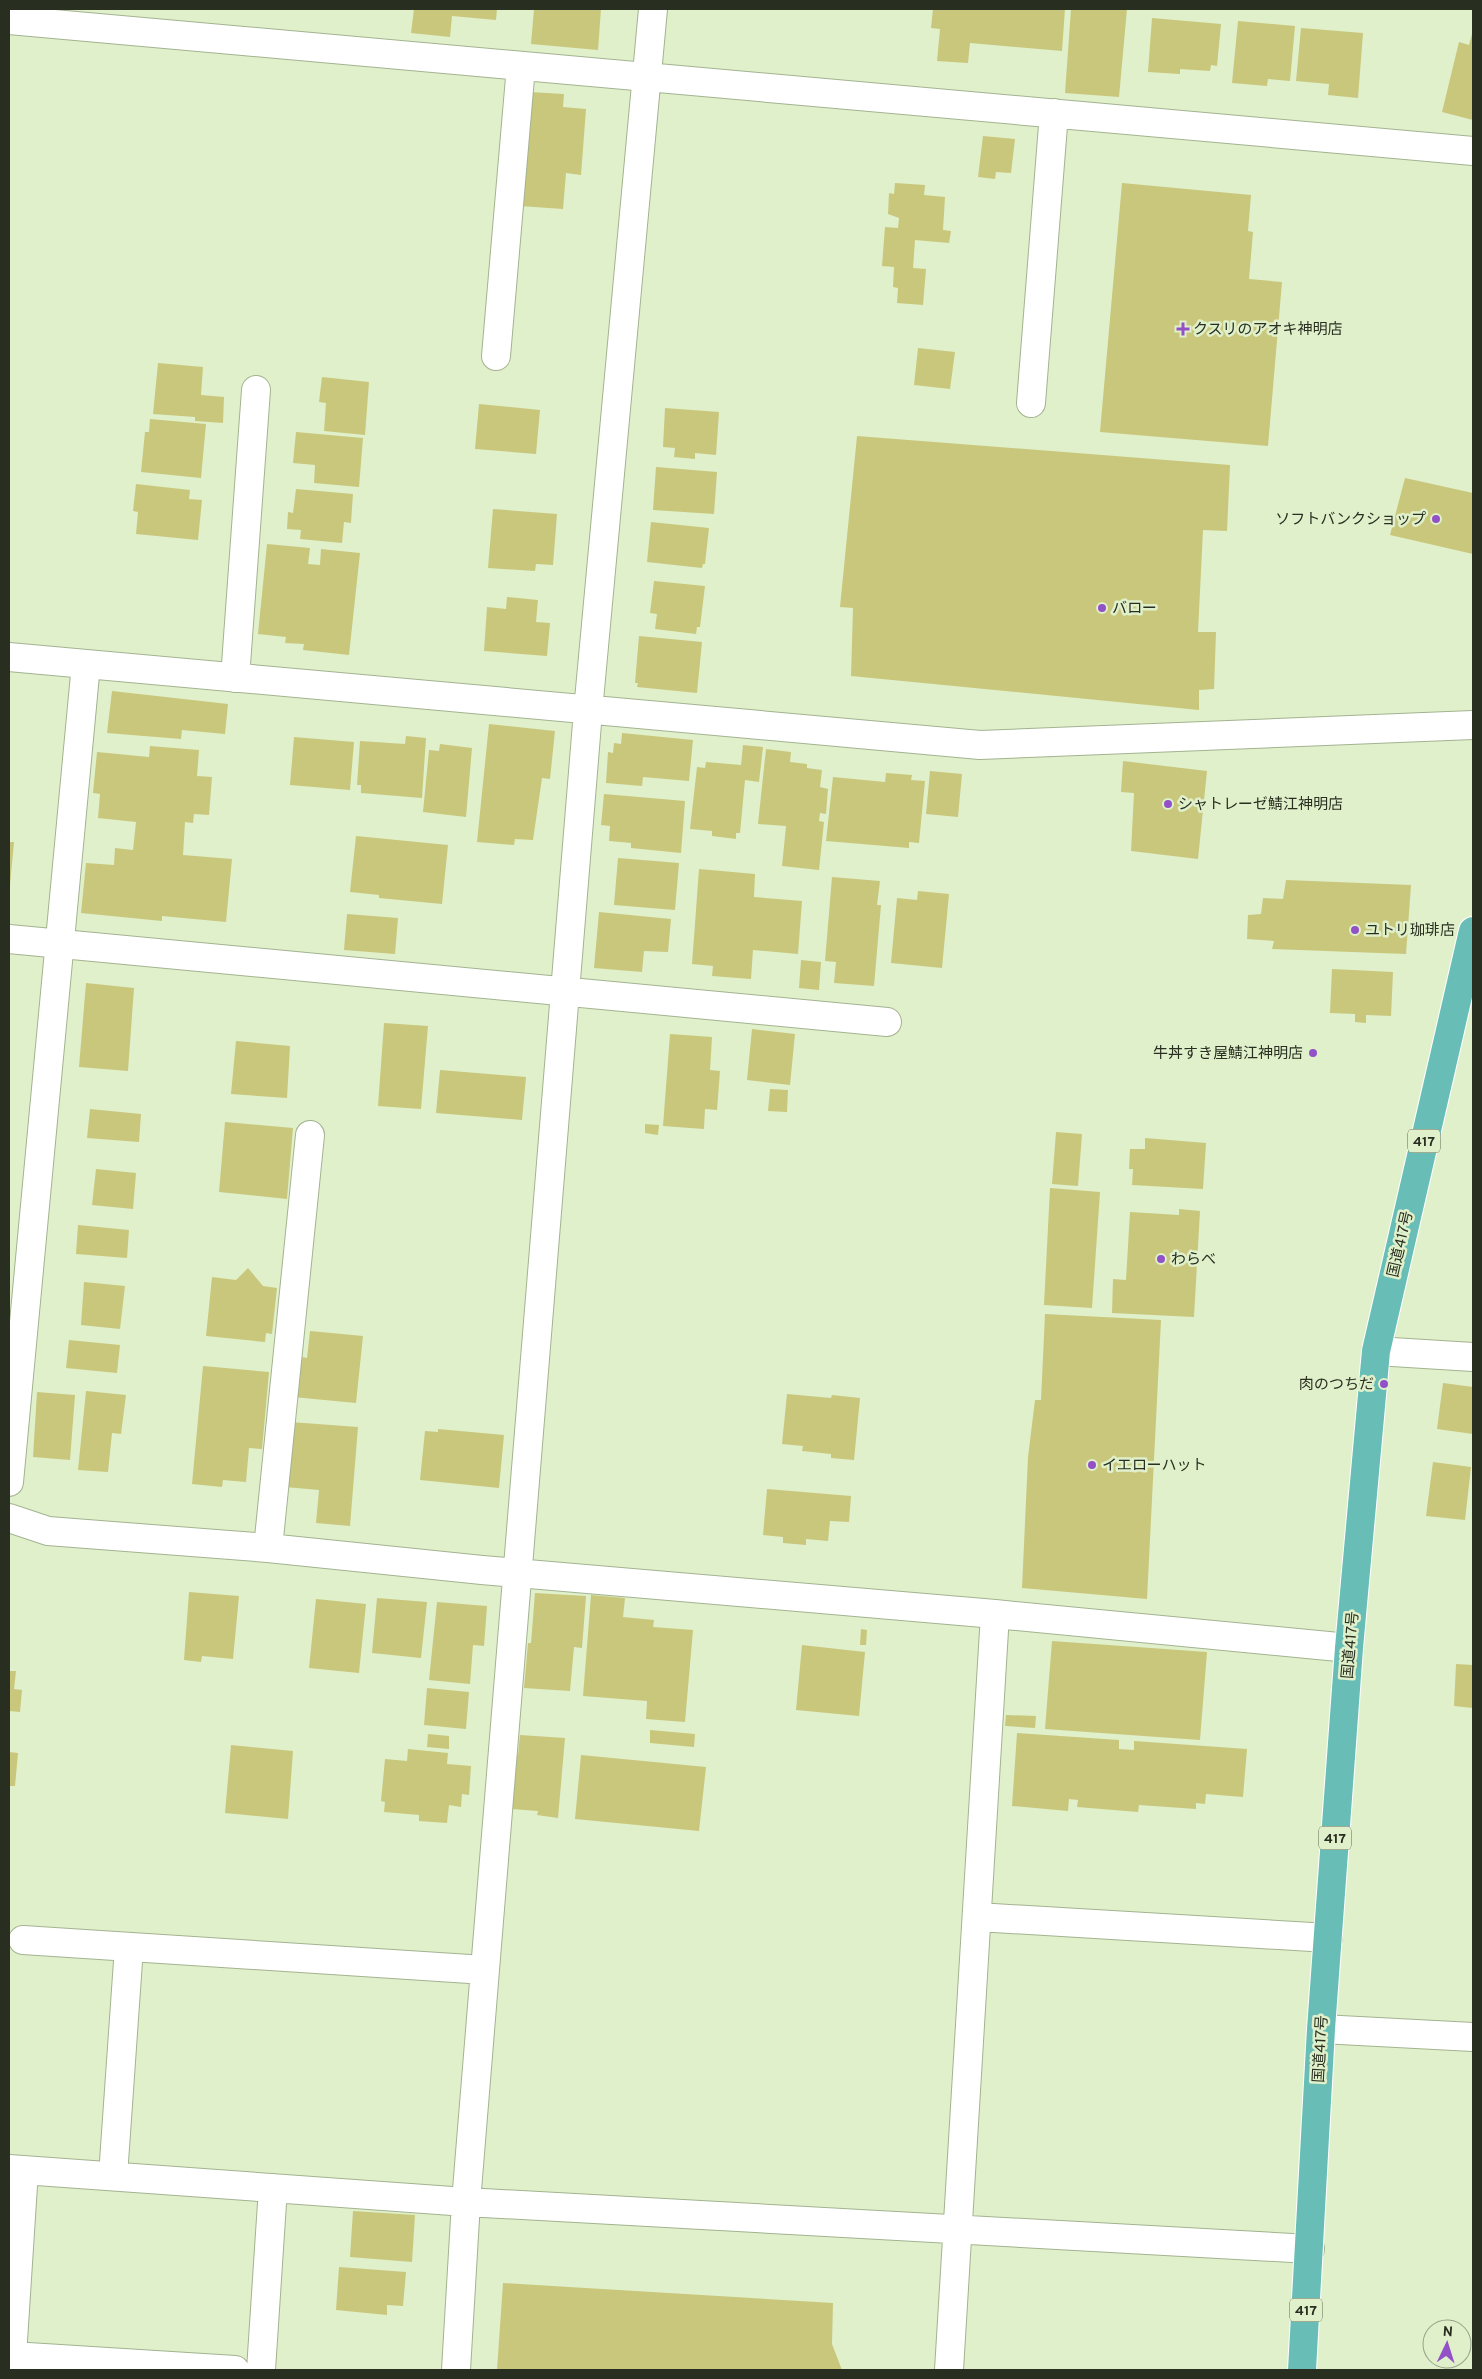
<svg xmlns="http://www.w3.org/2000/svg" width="1482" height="2379" font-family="Overpass,'Noto Sans JP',sans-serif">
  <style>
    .building { fill: #c9c77c }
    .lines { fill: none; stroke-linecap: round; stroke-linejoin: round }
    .minor-casing { stroke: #a3b390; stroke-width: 30 }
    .tertiary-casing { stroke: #a3b390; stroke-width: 30 }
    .trunk-casing { stroke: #fff; stroke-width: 30 }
    .minor { stroke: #fff; stroke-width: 28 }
    .tertiary { stroke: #fff; stroke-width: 28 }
    .trunk { stroke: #68beb7; stroke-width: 28 }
    .poi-dot { fill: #9251c6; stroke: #e0f0cb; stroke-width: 2 }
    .labels { text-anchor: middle; stroke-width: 5; stroke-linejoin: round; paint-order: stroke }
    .shield { fill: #e0f0cb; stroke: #5f6853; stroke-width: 1 }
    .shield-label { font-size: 14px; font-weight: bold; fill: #282e20 }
    .poi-label { font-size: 15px; fill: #282e20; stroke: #e0f0cb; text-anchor: start }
    .street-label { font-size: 15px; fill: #282e20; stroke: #e0f0cb }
  </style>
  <rect width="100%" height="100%" fill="#e0f0cb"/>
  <path class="building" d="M414,9H497L496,20L452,16L450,37L411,33Z
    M534,9H601L598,50L531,44Z
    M933,9H1065L1062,51L970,43L968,63L937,61L940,29L931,28Z
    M1071,9H1127L1119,97L1065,93Z
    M1152,18L1221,24L1217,66L1211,65L1210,71L1180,69V74L1148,72Z
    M1238,21L1295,26L1290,81L1268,79L1267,86L1232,83Z
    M1301,28L1363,33L1358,98L1328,95L1329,84L1296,81Z
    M1473,30V120L1442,112L1459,42L1469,45Z
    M529,92L564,94L563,107L586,109L581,175L566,173L563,209L520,206Z
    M983,136L1015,139L1011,173L996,172L995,179L978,177Z
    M895,183L925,185L924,195L945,197L943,230L951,231L949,243L915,240L913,268L926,269L923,305L897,303L898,288L893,287L894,267L882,266L885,227L898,228L899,218L888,214L889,193L894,194Z
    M1122,183L1251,195L1248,231L1253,232L1249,279L1282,282L1268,446L1100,432Z
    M918,348L955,352L950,389L914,385Z
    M158,363L203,367L201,395L224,397L223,423L195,421V417L153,414Z
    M322,377L369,382L365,435L324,431L326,403L319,402Z
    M479,404L540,410L536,454L475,449Z
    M665,408L719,412L716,455L695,453V459L674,457L675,448L663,447Z
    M150,419L206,424L201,478L141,472L145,432H149Z
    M296,432L363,438L359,487L314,483L315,465L293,463Z
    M857,436L1230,465L1227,531L1203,530L1198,632H1216L1214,689L1199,690V710L851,676L853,608L840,607Z
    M656,467L717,472L714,514L653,510Z
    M1405,478L1473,493V554L1390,535Z
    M136,484L190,490L189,499L202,500L198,540L136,534L138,512L133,511Z
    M296,489L353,494L351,523L344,522L342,543L300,539L301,530L287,529L288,512L293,513Z
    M493,509L557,514L553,565L536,564L535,571L488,568Z
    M651,522L709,528L705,564H703L702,568L647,562Z
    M267,544L310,548L308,564L320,565L321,549L360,553L349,655L303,650L304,644L285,643L286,637L258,634Z
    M654,581L705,586L700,627H697L696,634L655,629L657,614L650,613Z
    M507,597L538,600L536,622L550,623L547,656L484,651L487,607L506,609Z
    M639,636L702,642L697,693L637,687L638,683H635Z
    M112,691L228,704L225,734L182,730L181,739L107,733Z
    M489,724L555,731L550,779L542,778L533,840L515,839L514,845L477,842Z
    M622,733L693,740L689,781L643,777L642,786L606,783L608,752L613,753L614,743L621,744Z
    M406,736L426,738L422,798L361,793V785H357L360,741L405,744Z
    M294,737L354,742L350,790L290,785Z
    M440,744L472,748L466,817L423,812L429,750L439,751Z
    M743,745L763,747L759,782L745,780L740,833H736V839L712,836V831L690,829L697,767L705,768L706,762L741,765Z
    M150,746L199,750L197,776L212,777L209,815L194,814L193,823L185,822L183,855L232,859L226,922L162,916V921L81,913L86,863L114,865L115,848L133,850L136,822L98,818L100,794L93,793L97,752L149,757Z
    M766,749L791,752L790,762L807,764V768L822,770L820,787L828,789L826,814L820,813L819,821L824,822L819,870L782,866L786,826L758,824Z
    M1123,761L1207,771L1198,859L1131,851L1134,793L1121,792Z
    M930,771L962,774L958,817L926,814Z
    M886,773L912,775L911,780L925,781L919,843L909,842V848L826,841L833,777L885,782Z
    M604,794L685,801L681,853L631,848V843L609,841L610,826L601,825Z
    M356,836L448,845L442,904L379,898V895L350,892Z
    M9,842H14L10,885L9,884Z
    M618,858L679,863L675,910L614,905Z
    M699,869L755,874L754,897L802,901L798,954L753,950L751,979L712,976L713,966L692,964Z
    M832,877L880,881L877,905H881L874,986L834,983L836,962L825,961Z
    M1286,880L1411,885L1406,954L1272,949L1274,941L1247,939L1248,915L1261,914L1263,898L1283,899Z
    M918,891L949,894L942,968L891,963L897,898L917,900Z
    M599,912L671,919L668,952L644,951L642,972L594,968Z
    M347,914L398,918L395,954L344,950Z
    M801,960L821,962L819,990L799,988Z
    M1332,969L1393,972L1391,1016L1366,1015V1023L1355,1022V1014L1330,1013Z
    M86,983L134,988L128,1071L79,1067Z
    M384,1023L428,1026L421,1109L378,1106Z
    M752,1029L795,1034L790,1085L747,1080Z
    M670,1034L712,1037L710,1070L720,1071L717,1110L705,1109L704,1129L663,1126Z
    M236,1041L290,1046L287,1098L231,1094Z
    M440,1070L526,1077L522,1120L436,1113Z
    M770,1089L788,1090L787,1112L768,1111Z
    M90,1109L141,1114L139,1142L87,1138Z
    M225,1122L293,1128L287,1199L219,1192Z
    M645,1124L659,1125L658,1135L645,1133Z
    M1056,1132L1082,1134L1078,1186L1052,1184Z
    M1145,1138L1206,1143L1203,1189L1132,1185L1133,1169H1129L1130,1149H1145Z
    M96,1169L136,1173L133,1209L92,1205Z
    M1050,1188L1100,1192L1092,1308L1044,1305Z
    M1179,1209L1200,1211L1194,1317L1112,1313L1113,1279L1126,1280L1130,1212L1179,1215Z
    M78,1225L129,1230L127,1258L76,1254Z
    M248,1268L263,1286L277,1288L272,1334L266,1333L265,1342L206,1336L212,1277L236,1280Z
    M84,1282L125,1286L120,1329L81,1325Z
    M1045,1314L1161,1320L1147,1599L1022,1588L1028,1457L1035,1400H1041Z
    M310,1331L363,1336L356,1403L293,1397L297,1356L307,1358Z
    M69,1340L120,1345L117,1373L66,1368Z
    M203,1366L269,1372L262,1449L249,1448L246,1482L223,1480L222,1487L192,1484Z
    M1443,1383L1473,1387V1434L1437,1429Z
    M86,1391L126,1395L121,1434L112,1433L108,1472L78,1470Z
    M37,1392L75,1395L70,1460L33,1457Z
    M787,1394L831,1398L832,1395L860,1398L854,1460L831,1458V1454L802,1451L803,1446L782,1444Z
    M290,1422L358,1427L350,1526L316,1523L319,1490L285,1487Z
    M438,1429L504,1435L499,1488L420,1480L425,1431L438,1432Z
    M1433,1462L1471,1467L1465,1520L1426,1516Z
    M767,1489L851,1496L849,1522L830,1521L828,1541L806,1539V1545L783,1543V1537L763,1535Z
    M189,1592L239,1596L233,1659L202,1656L201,1662L184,1660Z
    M535,1593L586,1596L582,1648L574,1647L570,1691L524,1688L528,1643H531Z
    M591,1595L625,1598L623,1617L654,1620L653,1627L693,1630L685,1722L646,1719L647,1701L583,1696Z
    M377,1598L427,1602L421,1658L372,1653Z
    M316,1599L366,1604L359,1673L309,1668Z
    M437,1602L487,1606L484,1646L473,1645L470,1684L429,1680Z
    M861,1629L867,1630L866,1645H860Z
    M1052,1641L1207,1652L1200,1740L1045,1729Z
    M802,1645L865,1652L859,1716L796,1710Z
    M1456,1664L1473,1665V1708L1454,1706Z
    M9,1671H16L14,1689L22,1690L20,1712L9,1711Z
    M427,1688L469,1692L466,1729L424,1725Z
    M1006,1715L1036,1716L1035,1728L1005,1726Z
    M650,1730L695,1734L694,1747L650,1743Z
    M1017,1733L1119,1740V1749L1134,1750V1741L1247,1749L1243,1797L1206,1794L1205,1804L1196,1803V1809L1139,1805L1138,1812L1077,1807L1078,1800L1069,1799L1068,1811L1012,1806Z
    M428,1734L449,1736V1749L427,1747Z
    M520,1735L565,1738L558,1818L537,1815L538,1811L512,1809L516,1755H518Z
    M231,1745L293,1751L288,1819L225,1813Z
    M408,1749L448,1753L447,1764L471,1766L469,1795L462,1794L461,1807L449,1805L447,1823L419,1821V1815L384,1812L385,1802L381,1801L385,1759L407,1761Z
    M9,1752L18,1753L15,1786H10V1789Z
    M581,1755L706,1767L699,1831L575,1819Z
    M353,2211L415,2215L412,2262L350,2257Z
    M339,2267L406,2272L403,2306L387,2305V2315L336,2310Z
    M503,2283L833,2303L832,2344L842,2370H497Z"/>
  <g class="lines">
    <defs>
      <path id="minor" d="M9,20L1473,151
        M496,356L521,66
        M1031,403L1054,113
        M9,657L980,745L1473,725
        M235,678L256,390
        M9,939L887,1022
        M9,1482L86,664
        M9,1518L48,1531L268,1548L482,1570L995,1614L1349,1648
        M268,1548L310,1135
        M977,1917L1328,1938
        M23,1940L485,1970
        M1321,2029L1473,2037
        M9,2169L466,2202L1310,2249
        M24,2170L12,2356L235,2370
        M113,2176L129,1947
        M261,2370L273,2188
        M456,2370L466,2202L588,711L653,9
        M949,2370L995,1614"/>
      <path id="tertiary" d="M1376,1351L1473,1357"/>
      <path id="trunk" d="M1302,2370L1321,2029L1349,1648L1376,1351L1473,931"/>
    </defs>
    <use href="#minor" class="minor-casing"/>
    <use href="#tertiary" class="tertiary-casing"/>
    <use href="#trunk" class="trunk-casing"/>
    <use href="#minor" class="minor"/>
    <use href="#tertiary" class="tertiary"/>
    <use href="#trunk" class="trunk"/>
  </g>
  <g class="poi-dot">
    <path d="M1180.5 321.5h5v5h5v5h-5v5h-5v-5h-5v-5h5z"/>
    <circle cx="1436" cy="519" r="5"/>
    <circle cx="1102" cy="608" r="5"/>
    <circle cx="1168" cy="804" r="5"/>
    <circle cx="1355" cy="930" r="5"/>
    <circle cx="1313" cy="1053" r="5"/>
    <circle cx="1161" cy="1259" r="5"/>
    <circle cx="1384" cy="1384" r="5"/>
    <circle cx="1092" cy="1465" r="5"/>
  </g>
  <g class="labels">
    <g class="shield">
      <rect x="1408" y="1129.5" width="32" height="23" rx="4"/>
      <rect x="1319" y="1826.5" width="32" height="23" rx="4"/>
      <rect x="1290" y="2298.5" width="32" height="23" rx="4"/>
    </g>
    <g class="shield-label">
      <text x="1424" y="1146">417</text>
      <text x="1335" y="1843">417</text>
      <text x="1306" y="2315">417</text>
    </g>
    <g class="poi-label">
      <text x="1193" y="334">クスリのアオキ神明店</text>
      <text x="1426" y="524" text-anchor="end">ソフトバンクショップ</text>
      <text x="1112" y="613">バロー</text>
      <text x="1178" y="809">シャトレーゼ鯖江神明店</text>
      <text x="1365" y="935">ユトリ珈琲店</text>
      <text x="1303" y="1058" text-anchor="end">牛丼すき屋鯖江神明店</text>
      <text x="1171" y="1264">わらべ</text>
      <text x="1374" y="1389" text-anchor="end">肉のつちだ</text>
      <text x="1102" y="1470">イエローハット</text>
    </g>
    <g class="street-label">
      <text transform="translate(1400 1244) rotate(-77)" y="5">国道417号</text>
      <text transform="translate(1350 1645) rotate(-85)" y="5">国道417号</text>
      <text transform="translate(1320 2049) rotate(-87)" y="5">国道417号</text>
    </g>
  </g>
  <rect width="1482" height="2379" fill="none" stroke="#282e20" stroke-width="20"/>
  <g transform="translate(1447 2344) rotate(4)"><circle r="24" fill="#e0f0cb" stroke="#96a287"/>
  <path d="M0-4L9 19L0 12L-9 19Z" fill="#9251c6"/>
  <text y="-8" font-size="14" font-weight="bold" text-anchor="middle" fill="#282e20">N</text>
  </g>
</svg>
